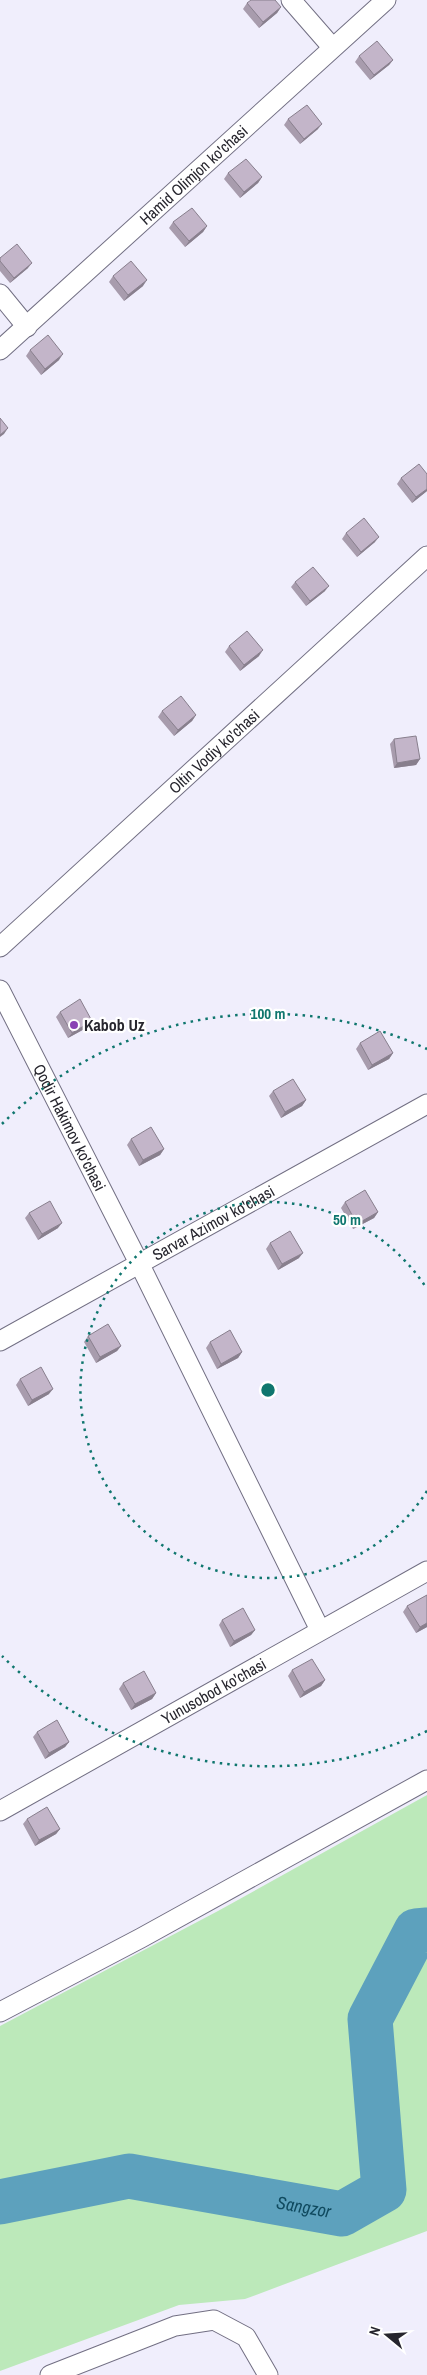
<svg xmlns="http://www.w3.org/2000/svg" width="427" height="2375" font-family="'Archivo Narrow',sans-serif">
  <style>
    .green { fill: #bce9ba }
    .lines { fill: none; stroke-linecap: round; stroke-linejoin: round }
    .river { stroke: #5da1bd; stroke-width: 45 }
    .minor-casing { stroke: #726f83; stroke-width: 21 }
    .minor { stroke: #fff; stroke-width: 19 }
    .wall { fill: #a89cad }
    .shaded-wall { fill: #887f8d }
    .building { fill: #c3b5c9; stroke: #887f8d }
    .ring { fill: none; stroke: #0f766e; stroke-width: 2.5; stroke-dasharray: 2.5 5 }
    .poi-dot { fill: #8a42b4; stroke: #fff; stroke-width: 2 }
    .labels { text-anchor: middle; stroke-width: 4.5; stroke-linejoin: round; paint-order: stroke }
    .street-label { font-size: 16px; fill: #27262e; stroke: #fff }
    .poi-label { font-size: 16px; font-weight: bold; fill: #27262e; stroke: #fff; text-anchor: start }
    .water-label { font-size: 18px; font-style: italic; fill: #104a5f; stroke: #fff }
    .centre { fill: #0f766e; stroke: #fff; stroke-width: 2.5 }
    .ring-label { font-size: 15px; text-anchor: middle; font-weight: bold; fill: #0f766e; stroke: #fff; stroke-width: 4.5; stroke-linejoin: round; paint-order: stroke }
  </style>
  <rect width="100%" height="100%" fill="#f0eefc"/>
  <path class="green" d="M427,1795V2231L245,2299L179,2305L0,2371V2026L218,1911Z"/>
  <g class="lines">
    <path class="river" id="s1" d="M0,2202L129,2176L342,2214L384,2190L370,2019L416,1931L427,1930"/>
    <defs>
      <g id="minor">
        <path d="M291,0L332,47"/>
        <path d="M0,294L27,327"/>
        <path id="s2" d="M0,350L386,0"/>
        <path id="s3" d="M0,947L427,556"/>
        <path id="s4" d="M0,990L140,1265L320,1630"/>
        <path id="s5" d="M0,1341L427,1104"/>
        <path id="s6" d="M0,1811L427,1571"/>
        <path d="M0,2012L141,1938L427,1780"/>
        <path d="M50,2375L175,2326L214,2320L246,2337L268,2375"/>
      </g>
    </defs>
    <use href="#minor" class="minor-casing"/>
    <use href="#minor" class="minor"/>
  </g>
  <path class="wall" d="M247,3L281,7L277,13L259,28L243,9Z
    M359,56L393,60L389,65L370,80L355,62Z
    M288,119L318,129L300,144L284,125Z
    M228,173L262,177L258,183L240,198L224,179Z
    M173,222L207,226L203,232L185,247L169,228Z
    M0,258L28,268L10,283L0,271Z
    M113,276L143,286L124,301L109,282Z
    M30,350L59,360L41,375L26,356Z
    M401,478L427,491L412,503L397,484Z
    M346,533L375,542L357,557L342,539Z
    M295,582L325,591L306,606L291,587Z
    M229,646L259,656L240,671L225,652Z
    M162,711L196,715L192,721L174,736L158,717Z
    M394,739L420,759L416,765L394,768L390,744Z
    M60,1012L92,1021L88,1027L68,1038L56,1017Z
    M360,1043L393,1053L389,1059L368,1070L356,1049Z
    M273,1091L306,1100L302,1106L281,1118L269,1096Z
    M131,1139L164,1149L160,1155L139,1166L127,1145Z
    M345,1202L378,1212L374,1218L353,1229L341,1208Z
    M29,1213L58,1228L38,1240L25,1218Z
    M270,1243L299,1258L278,1270L266,1249Z
    M88,1336L121,1346L117,1351L96,1363L84,1342Z
    M210,1342L242,1352L238,1358L217,1369L206,1348Z
    M20,1379L49,1394L28,1406L16,1385Z
    M427,1595V1627L416,1633L403,1612L407,1606Z
    M222,1620L255,1630L251,1635L230,1647L219,1625Z
    M292,1670L325,1680L321,1686L300,1698L288,1676Z
    M123,1683L156,1693L152,1699L131,1710L119,1689Z
    M37,1732L69,1742L65,1747L45,1759L33,1737Z
    M27,1819L60,1829L56,1834L35,1846L23,1824Z"/>
  <path class="shaded-wall" d="M281,7L277,13L259,28L263,22Z
    M393,60L389,65L370,80L374,75Z
    M322,124L318,129L300,144L304,139Z
    M262,177L258,183L240,198L244,192Z
    M207,226L203,232L185,247L189,241Z
    M32,263L28,268L10,283L14,278Z
    M147,280L143,286L124,301L128,295Z
    M63,354L59,360L41,375L45,369Z
    M8,428L4,434L0,437V435Z
    M427,489V491L412,503L416,497Z
    M379,537L375,542L357,557L361,552Z
    M329,586L325,591L306,606L310,601Z
    M263,650L259,656L240,671L244,665Z
    M196,715L192,721L174,736L178,730Z
    M420,759L416,765L394,768L397,763Z
    M92,1021L88,1027L68,1038L72,1033Z
    M393,1053L389,1059L368,1070L372,1065Z
    M306,1100L302,1106L281,1118L285,1112Z
    M164,1149L160,1155L139,1166L143,1160Z
    M378,1212L374,1218L353,1229L357,1224Z
    M62,1223L58,1228L38,1240L42,1234Z
    M303,1253L299,1258L278,1270L282,1264Z
    M121,1346L117,1351L96,1363L100,1357Z
    M242,1352L238,1358L217,1369L221,1364Z
    M53,1389L49,1394L28,1406L32,1400Z
    M427,1623V1627L416,1633L420,1627Z
    M255,1630L251,1635L230,1647L234,1641Z
    M325,1680L321,1686L300,1698L304,1692Z
    M156,1693L152,1699L131,1710L135,1704Z
    M69,1742L65,1747L45,1759L49,1753Z
    M60,1829L56,1834L35,1846L39,1840Z"/>
  <path class="building" d="M251,0H275L281,7L263,22L247,3Z
    M377,41L393,60L374,75L359,56Z
    M307,105L322,124L304,139L288,119Z
    M246,159L262,177L244,192L228,173Z
    M192,208L207,226L189,241L173,222Z
    M17,244L32,263L14,278L0,261V258Z
    M131,261L147,280L128,295L113,276Z
    M48,335L63,354L45,369L30,350Z
    M0,418L8,428L0,435Z
    M419,464L427,474V489L416,497L401,478Z
    M364,518L379,537L361,552L346,533Z
    M313,567L329,586L310,601L295,582Z
    M247,631L263,650L244,665L229,646Z
    M181,696L196,715L178,730L162,711Z
    M416,736L420,759L397,763L394,739Z
    M80,999L92,1021L72,1033L60,1012Z
    M380,1031L393,1053L372,1065L360,1043Z
    M293,1079L306,1100L285,1112L273,1091Z
    M151,1127L164,1149L143,1160L131,1139Z
    M365,1190L378,1212L357,1224L345,1202Z
    M50,1201L62,1223L42,1234L29,1213Z
    M290,1231L303,1253L282,1264L270,1243Z
    M108,1324L121,1346L100,1357L88,1336Z
    M230,1330L242,1352L221,1364L210,1342Z
    M41,1367L53,1389L32,1400L20,1379Z
    M427,1595V1623L420,1627L407,1606Z
    M243,1608L255,1630L234,1641L222,1620Z
    M312,1659L325,1680L304,1692L292,1670Z
    M144,1671L156,1693L135,1704L123,1683Z
    M57,1720L69,1742L49,1753L37,1732Z
    M47,1807L60,1829L39,1840L27,1819Z"/>
  <g class="ring">
    <path d="M427 1491A188 188 0 1 1 427 1289"/>
    <path d="M427 1731A376 376 0 0 1 2 1656M2 1124A376 376 0 0 1 427 1049"/>
  </g>
  <circle class="poi-dot" cx="74" cy="1025" r="5"/>
  <g class="labels">
    <g class="street-label">
      <text dy="6" stroke="none"><textPath href="#s2" startOffset="261">Hamid Olimjon ko'chasi</textPath></text>
      <text dy="6" stroke="none"><textPath href="#s3" startOffset="290">Oltin Vodiy ko'chasi</textPath></text>
      <text dy="6" stroke="none"><textPath href="#s4" startOffset="154">Qodir Hakimov ko'chasi</textPath></text>
      <text dy="6" stroke="none"><textPath href="#s5" startOffset="244">Sarvar Azimov ko'chasi</textPath></text>
      <text dy="6" stroke="none"><textPath href="#s6" startOffset="245">Yunusobod ko'chasi</textPath></text>
    </g>
    <g class="poi-label">
      <text x="84" y="1031">Kabob Uz</text>
    </g>
    <g class="water-label">
      <text dy="6" stroke="none"><textPath href="#s1" startOffset="309">Sangzor</textPath></text>
    </g>
  </g>
  <circle cx="268" cy="1390" r="8" class="centre"/>
  <g class="ring-label">
    <text x="268" y="1019">100 m</text>
    <text x="347" y="1225">50 m</text>
  </g>
  <g transform="translate(387 2335) rotate(288)" stroke="#ffffff" stroke-width="4" paint-order="stroke">
  <path d="M0-4L9 19L0 12L-9 19Z" fill="#27262e"/>
  <text y="-8" font-size="14" font-weight="bold" text-anchor="middle" fill="#27262e">N</text>
  </g>
</svg>
